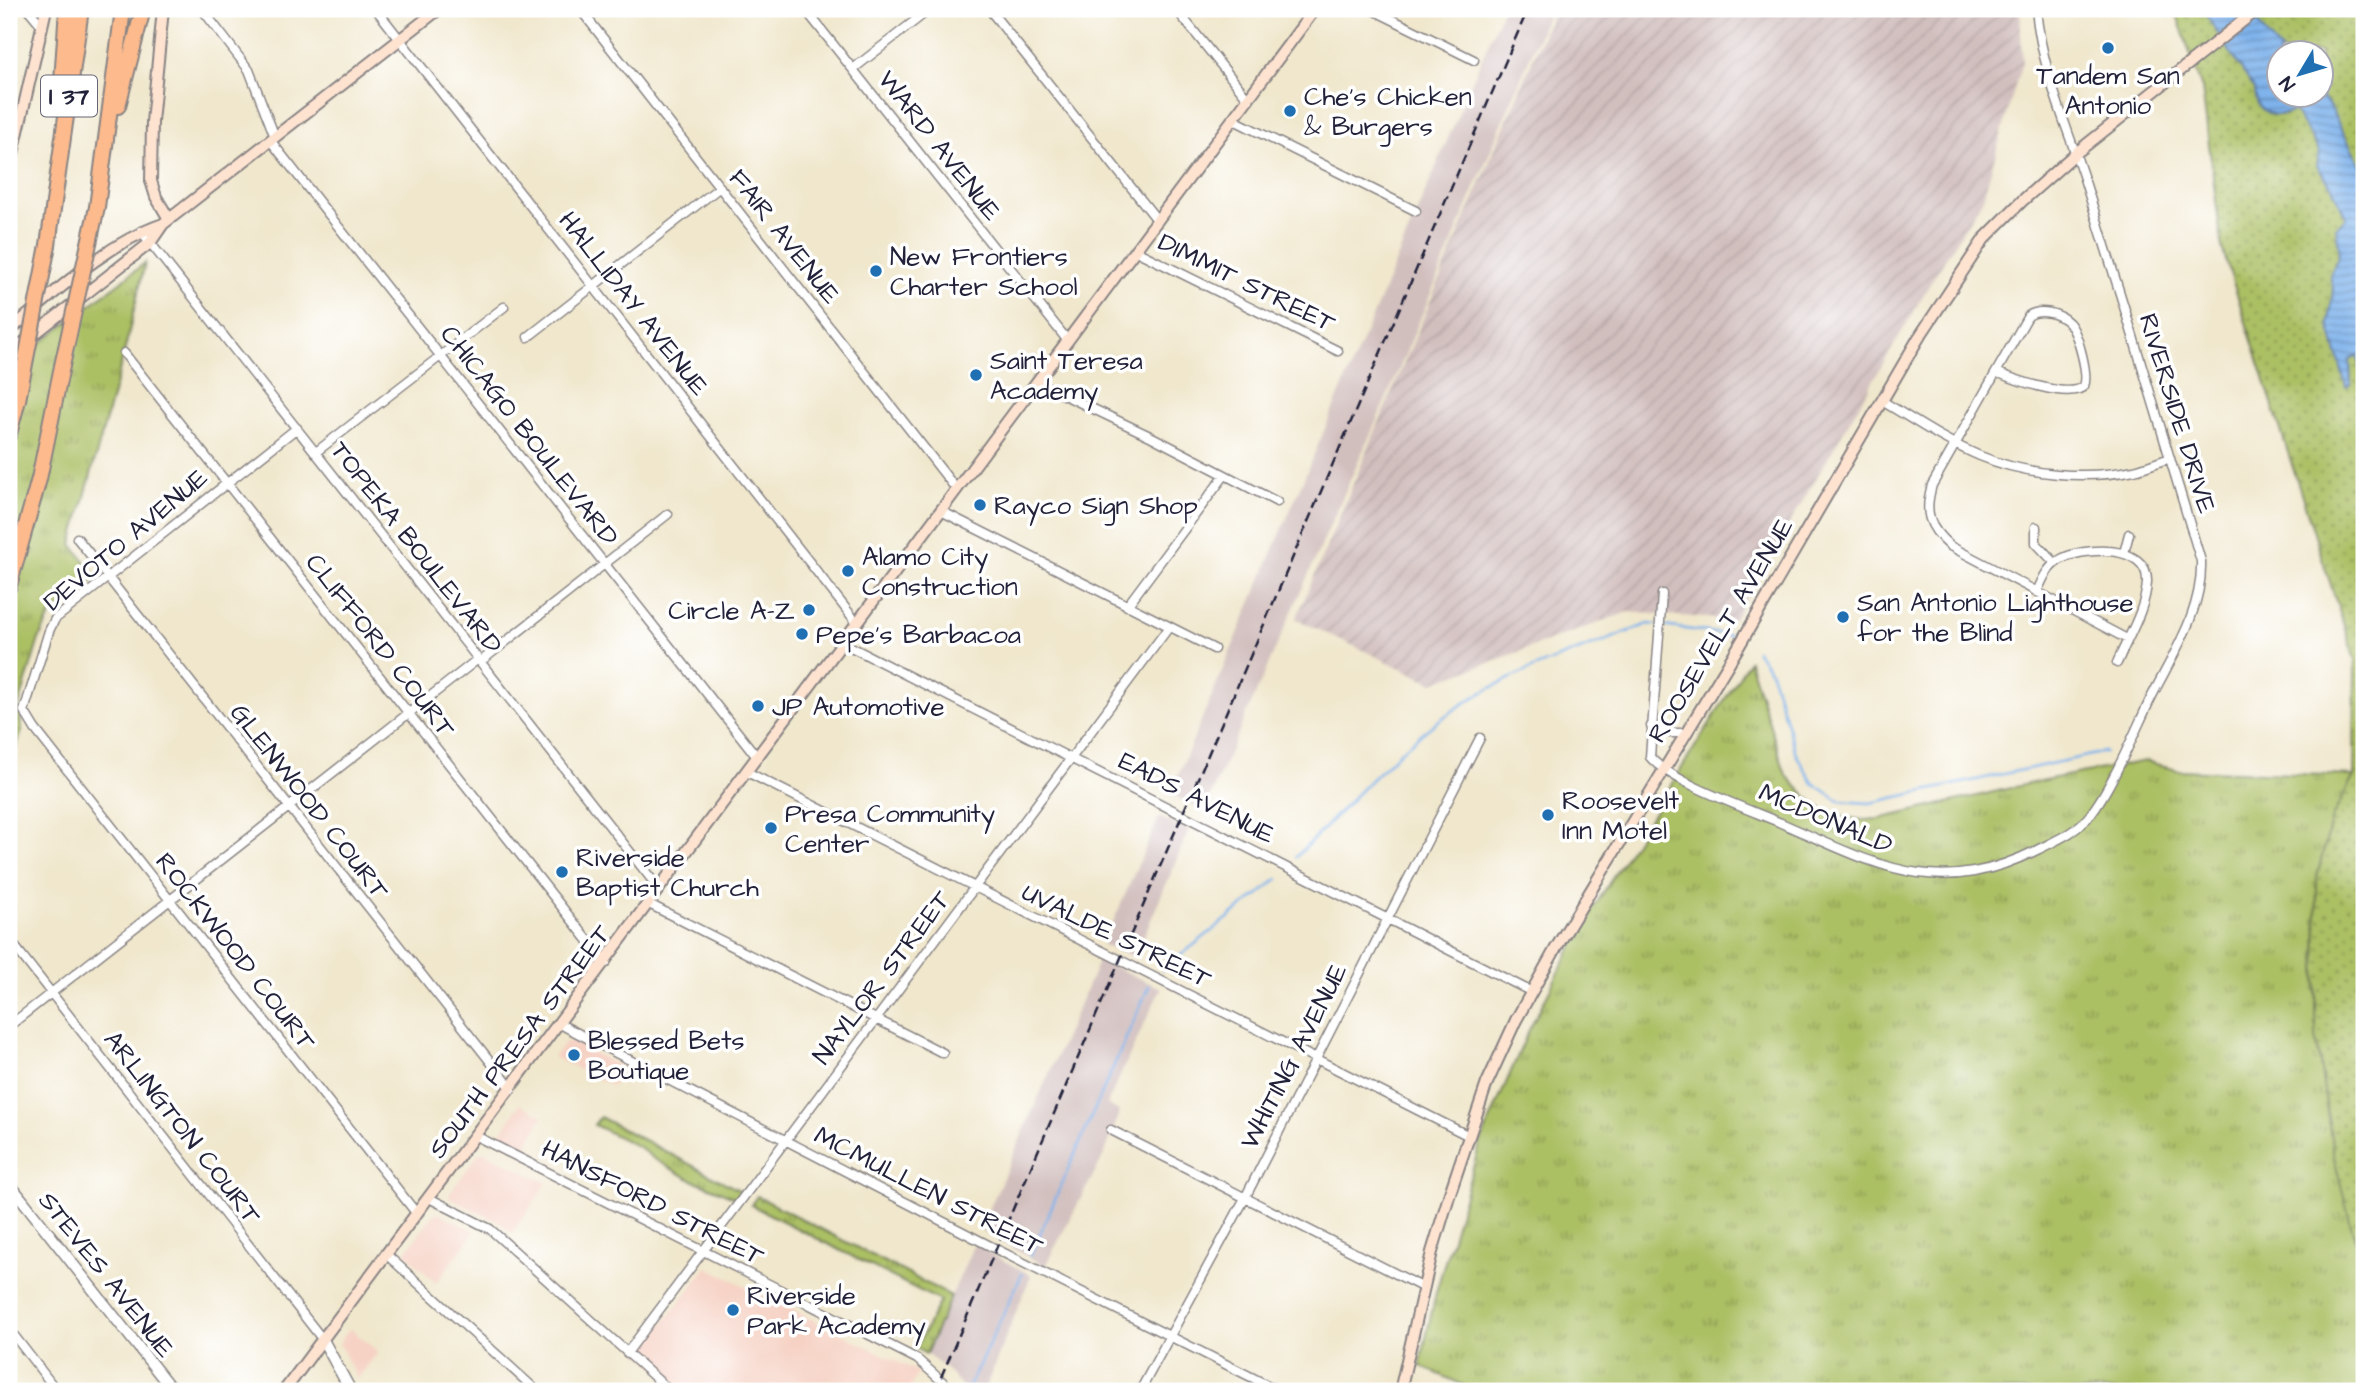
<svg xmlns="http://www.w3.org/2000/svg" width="2373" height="1400" font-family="'Architects Daughter',sans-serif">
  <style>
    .built { fill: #f6d2c4 }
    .industrial { fill: url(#industrial-furrows) }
    .railway { fill: #d1bfbe }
    .grass { fill: url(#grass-tufts); stroke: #66704f; stroke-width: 2 }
    .park { fill: url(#park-dots); stroke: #66704f; stroke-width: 2; fill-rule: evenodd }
    .water { fill: url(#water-rules); stroke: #506a94; stroke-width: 2 }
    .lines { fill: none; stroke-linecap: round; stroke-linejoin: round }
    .stream { stroke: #7fb3ec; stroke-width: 2.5 }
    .minor-casing { stroke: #898484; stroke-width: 11 }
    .tertiary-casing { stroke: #898484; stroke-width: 13 }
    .secondary-casing { stroke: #898484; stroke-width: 14 }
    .motorway-casing { stroke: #898484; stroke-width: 18 }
    .minor { stroke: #fff; stroke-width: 8 }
    .tertiary { stroke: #fff; stroke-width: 10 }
    .secondary { stroke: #fee3d1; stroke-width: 10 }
    .motorway { stroke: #fcba8d; stroke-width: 14 }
    .rail { stroke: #22223b; stroke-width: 2.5; stroke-dasharray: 10 5; stroke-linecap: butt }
    .motorway-bridge-casing { stroke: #898484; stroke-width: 18; stroke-linecap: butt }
    .motorway-bridge { stroke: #fcba8d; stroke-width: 14 }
    .poi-dot { fill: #1f6fb2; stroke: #fff; stroke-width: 2.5 }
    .labels { text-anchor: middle; stroke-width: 7; stroke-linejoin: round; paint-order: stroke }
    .shield { fill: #fff; stroke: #646476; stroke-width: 2 }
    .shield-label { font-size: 24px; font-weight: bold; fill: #22223b }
    .poi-label { font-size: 26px; fill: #22223b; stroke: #fff; text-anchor: start }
    .street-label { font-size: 26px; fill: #22223b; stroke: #fff }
  </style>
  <defs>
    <pattern id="industrial-furrows" width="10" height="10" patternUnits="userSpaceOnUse" patternTransform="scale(1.75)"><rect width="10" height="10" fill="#d1bfbe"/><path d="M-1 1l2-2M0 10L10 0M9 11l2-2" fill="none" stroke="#b3a4a4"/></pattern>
    <pattern id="grass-tufts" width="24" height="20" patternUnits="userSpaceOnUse" patternTransform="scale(1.75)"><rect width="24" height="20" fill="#abbf63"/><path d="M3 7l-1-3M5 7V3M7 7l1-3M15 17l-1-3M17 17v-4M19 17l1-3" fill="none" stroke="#8b9b53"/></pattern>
    <pattern id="park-dots" width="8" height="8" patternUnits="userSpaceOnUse" patternTransform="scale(1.75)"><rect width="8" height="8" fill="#abbf63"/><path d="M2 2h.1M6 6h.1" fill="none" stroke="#8b9b53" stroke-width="1.8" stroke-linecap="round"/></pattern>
    <pattern id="water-rules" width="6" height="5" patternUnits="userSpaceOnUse" patternTransform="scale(1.75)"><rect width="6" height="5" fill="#7fb3ec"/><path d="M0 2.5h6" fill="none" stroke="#6891c0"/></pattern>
  </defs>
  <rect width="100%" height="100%" fill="#fff"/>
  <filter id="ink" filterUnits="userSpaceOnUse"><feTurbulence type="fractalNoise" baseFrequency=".0143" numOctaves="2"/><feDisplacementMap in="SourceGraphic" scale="14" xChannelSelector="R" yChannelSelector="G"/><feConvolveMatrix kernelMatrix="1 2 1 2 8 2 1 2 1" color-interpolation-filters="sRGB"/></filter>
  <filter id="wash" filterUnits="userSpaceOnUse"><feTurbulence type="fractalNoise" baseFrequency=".00686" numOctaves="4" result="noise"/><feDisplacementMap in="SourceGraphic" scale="28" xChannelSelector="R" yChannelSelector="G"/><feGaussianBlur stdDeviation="1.57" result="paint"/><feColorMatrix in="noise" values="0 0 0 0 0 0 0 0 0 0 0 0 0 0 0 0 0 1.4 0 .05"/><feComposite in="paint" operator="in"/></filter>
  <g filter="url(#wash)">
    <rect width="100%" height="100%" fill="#f0e7cc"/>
    <path class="built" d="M570,1041L625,1069L612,1086L553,1057L564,1043Z
      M520,1104L543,1116L524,1150L501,1139L500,1134Z
      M484,1152L547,1183L512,1233L501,1223L449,1198L450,1193L479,1153Z
      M434,1214H439L475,1231L436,1283L405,1253Z
      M707,1267L918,1372L909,1391H681L640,1353Z
      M350,1328L378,1352L357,1379L339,1343Z"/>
    <path class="industrial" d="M1554,9H2020L2022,62L1983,198L1935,275L1733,620L1628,612L1433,683L1296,619Z"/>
    <path class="railway" d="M1503,9H1550L1395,379L1204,810L1170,794Z
      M1159,817L1189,830L1135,957L1103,945Z
      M1099,960L1161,988L1107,1104L1120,1112L1104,1155L1045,1266L980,1230Z
      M975,1242L993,1255L1031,1275L984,1391H966L945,1368L926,1354Z"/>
    <path class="grass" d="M145,263L124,353L72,544L97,577L50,616L39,639L19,705L22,731L9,765V367Z
      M1749,661L1786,775L1807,797L1824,810L1842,817L1863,820L1879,819L2049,779L2146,761L2177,770L2354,776L2332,818L2317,877L2316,1036L2334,1158L2353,1232L2364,1258V1391H1477L1420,1366L1436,1292L1480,1144L1527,1034L1586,920Z
      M600,1117L741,1191L736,1198L688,1178L654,1159L639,1147L594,1125Z
      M757,1196L951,1296L926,1354L916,1348L940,1301L751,1205Z"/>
    <path class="park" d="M2175,9H2362L2364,15V1258L2353,1232L2334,1158L2316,1036L2317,877L2332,818L2354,776L2355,660L2222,248L2202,89ZM2278,52H2320V94H2278Z"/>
    <path class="water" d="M2202,9H2249L2267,36L2282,52H2278V94L2320,95L2328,104L2364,171V382L2360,369L2358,355L2350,359L2351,384L2346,387L2329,324L2333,288L2330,275L2338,257L2339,248L2336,228L2346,217L2332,187L2317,166L2319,150L2294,111C2274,120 2256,113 2255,90Z"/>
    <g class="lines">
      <path class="stream" d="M1663,626L1730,635
        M1756,650L1771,672L1796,754L1813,783L1840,801L1870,803L2105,752
        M1296,857C1344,809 1392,752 1448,714C1507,672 1581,651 1648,624L1656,625
        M1162,970L1278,879
        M1030,1256L1149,986
        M967,1391L1022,1274"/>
    </g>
  </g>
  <g filter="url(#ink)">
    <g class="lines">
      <defs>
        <path id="minor" d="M28,9L43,27
          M202,9L249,70L275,137
          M376,9L857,623
          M580,9L957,490
          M805,9L1068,341
          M989,9L1158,221
          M1176,9L1249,100
          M1371,9L1474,60
          M853,69L930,9
          M1234,120L1416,211
          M270,140L757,757
          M141,231L660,890
          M1136,251L1338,351
          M528,337L720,187
          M124,353L606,963
          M1996,372C2013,379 2070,400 2084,386C2089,375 2078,333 2069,323C2059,313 2040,308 2028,316L1932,485C1924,512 1928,527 1950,546L2127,639
          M1037,382L1152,437L1277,502
          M1882,401C1914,420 1946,442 1980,456C2026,475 2086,480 2134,470C2146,467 2158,462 2170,458
          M297,428L55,619L49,631L24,711L35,729L417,1214
          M316,452L504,307
          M941,511L1214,649
          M2036,527V543L2055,563
          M77,538L512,1089
          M2124,553L2129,534
          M2037,592C2042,580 2047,568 2058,561C2080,546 2149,543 2147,582C2146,609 2127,639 2117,663
          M1662,594L1650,757C1671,782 1748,809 1781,823C1876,864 1935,901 2037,850C2055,841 2077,832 2090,815C2113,785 2134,733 2151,698C2173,654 2203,611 2201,561C2164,436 2126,312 2087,188C2068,127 2042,73 2036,9
          M1127,606L1224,476
          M843,643L1532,992
          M480,662L668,514
          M1651,726L1671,733H1686
          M747,772L1469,1136
          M649,904L943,1053
          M9,939L323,1340
          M560,1024L996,1249L1279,1391
          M9,1026L478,659
          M1111,1130L1424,1288
          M476,1136L917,1359L953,1391
          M429,1198L490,1229L670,1391
          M387,1255L537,1391
          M9,1329L57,1391
          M627,1353L1169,627
          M1140,1391L1245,1198L1480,738"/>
        <path id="tertiary" d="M9,1183L173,1391
          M323,1340L351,1391"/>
        <path id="secondary" d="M163,9L152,122L151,181L156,197L169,219
          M9,171L46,9
          M9,331C56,292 105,244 163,224L439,9
          M9,354L150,243L163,224
          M284,1391L1315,9
          M1400,1391L1432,1252L1449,1196L1487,1083L1516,1020L1556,948L1736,651L1918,339L1984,239L2022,201L2076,153L2258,9"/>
        <path id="motorway" d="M62,81L67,9
          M118,106L143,9
          M97,207L123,9
          M48,245L81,9
          M9,434L18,400
          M9,586L39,479L62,366"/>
      </defs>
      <use href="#minor" class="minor-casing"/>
      <use href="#tertiary" class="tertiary-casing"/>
      <use href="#secondary" class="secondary-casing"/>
      <use href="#motorway" class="motorway-casing"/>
      <use href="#minor" class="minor"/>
      <use href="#tertiary" class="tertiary"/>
      <use href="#secondary" class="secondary"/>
      <use href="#motorway" class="motorway"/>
      <path class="rail" d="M935,1391L1528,9"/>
      <defs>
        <path id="motorway-bridge" d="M62,366L97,207
          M18,400L48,245"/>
      </defs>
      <use href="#motorway-bridge" class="motorway-bridge-casing"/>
      <use href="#motorway-bridge" class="motorway-bridge"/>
    </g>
  </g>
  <g class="poi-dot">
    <circle cx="2108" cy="48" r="7"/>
    <circle cx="1290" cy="111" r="7"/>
    <circle cx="876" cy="271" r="7"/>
    <circle cx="976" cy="375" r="7"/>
    <circle cx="980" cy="505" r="7"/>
    <circle cx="848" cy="571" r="7"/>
    <circle cx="809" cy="610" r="7"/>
    <circle cx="1843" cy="617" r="7"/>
    <circle cx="802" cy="634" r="7"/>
    <circle cx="758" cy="706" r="7"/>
    <circle cx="1548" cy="815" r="7"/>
    <circle cx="771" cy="828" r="7"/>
    <circle cx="562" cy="872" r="7"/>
    <circle cx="574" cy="1055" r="7"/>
    <circle cx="733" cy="1310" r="7"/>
  </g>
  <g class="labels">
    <rect class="shield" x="41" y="75.5" width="56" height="41" rx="5"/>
    <g class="shield-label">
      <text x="69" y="104">I 37</text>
    </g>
    <g class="poi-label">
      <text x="2108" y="84" text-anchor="middle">Tandem San<tspan x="2108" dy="30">Antonio</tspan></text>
      <text x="1304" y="105">Che's Chicken<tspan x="1304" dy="30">&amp; Burgers</tspan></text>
      <text x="890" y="265">New Frontiers<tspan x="890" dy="30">Charter School</tspan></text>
      <text x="990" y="369">Saint Teresa<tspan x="990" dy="30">Academy</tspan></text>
      <text x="994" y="514">Rayco Sign Shop</text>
      <text x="862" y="565">Alamo City<tspan x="862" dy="30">Construction</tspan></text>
      <text x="1857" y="611">San Antonio Lighthouse<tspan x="1857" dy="30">for the Blind</tspan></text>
      <text x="795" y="619" text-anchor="end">Circle A-Z</text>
      <text x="816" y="643">Pepe's Barbacoa</text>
      <text x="772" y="715">JP Automotive</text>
      <text x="1562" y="809">Roosevelt<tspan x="1562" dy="30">Inn Motel</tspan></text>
      <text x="785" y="822">Presa Community<tspan x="785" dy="30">Center</tspan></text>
      <text x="576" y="866">Riverside<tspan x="576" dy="30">Baptist Church</tspan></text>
      <text x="588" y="1049">Blessed Bets<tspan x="588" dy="30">Boutique</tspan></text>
      <text x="747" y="1304">Riverside<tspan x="747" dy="30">Park Academy</tspan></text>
    </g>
    <g class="street-label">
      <text transform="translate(940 145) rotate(52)" y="9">WARD AVENUE</text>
      <text transform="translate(785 236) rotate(52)" y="9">FAIR AVENUE</text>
      <text transform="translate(1247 282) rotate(26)" y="9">DIMMIT STREET</text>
      <text transform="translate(634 303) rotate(52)" y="9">HALLIDAY AVENUE</text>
      <text transform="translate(2178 413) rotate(73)" y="9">RIVERSIDE DRIVE</text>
      <text transform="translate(530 435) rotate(52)" y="9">CHICAGO BOULEVARD</text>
      <text transform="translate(125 539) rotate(-40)" y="9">DEVOTO AVENUE</text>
      <text transform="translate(417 547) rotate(52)" y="9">TOPEKA BOULEVARD</text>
      <text transform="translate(1720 630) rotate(-59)" y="9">ROOSEVELT AVENUE</text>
      <text transform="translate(381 645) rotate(52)" y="9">CLIFFORD COURT</text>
      <text transform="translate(1197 797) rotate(27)" y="9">EADS AVENUE</text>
      <text transform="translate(310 801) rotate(52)" y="9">GLENWOOD COURT</text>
      <text transform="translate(1826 818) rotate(23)" y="9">MCDONALD</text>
      <text transform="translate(1117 935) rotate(26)" y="9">UVALDE STREET</text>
      <text transform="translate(236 951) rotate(52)" y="9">ROCKWOOD COURT</text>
      <text transform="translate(881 977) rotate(-53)" y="9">NAYLOR STREET</text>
      <text transform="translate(519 1041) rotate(-53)" y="9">SOUTH PRESA STREET</text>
      <text transform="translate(1293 1056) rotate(-63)" y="9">WHITING AVENUE</text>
      <text transform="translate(183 1127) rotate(52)" y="9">ARLINGTON COURT</text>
      <text transform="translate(929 1190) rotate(27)" y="9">MCMULLEN STREET</text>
      <text transform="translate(653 1202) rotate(27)" y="9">HANSFORD STREET</text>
      <text transform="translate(107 1274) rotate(52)" y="9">STEVES AVENUE</text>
    </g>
  </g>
  <rect width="2373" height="1400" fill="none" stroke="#fff" stroke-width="35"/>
  <g transform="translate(2300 74) rotate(232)"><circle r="33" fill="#ffffff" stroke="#a7a7b1" stroke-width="2"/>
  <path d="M0-5L12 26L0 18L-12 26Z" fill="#1f6fb2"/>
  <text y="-10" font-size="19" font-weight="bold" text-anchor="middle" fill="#22223b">N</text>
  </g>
</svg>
